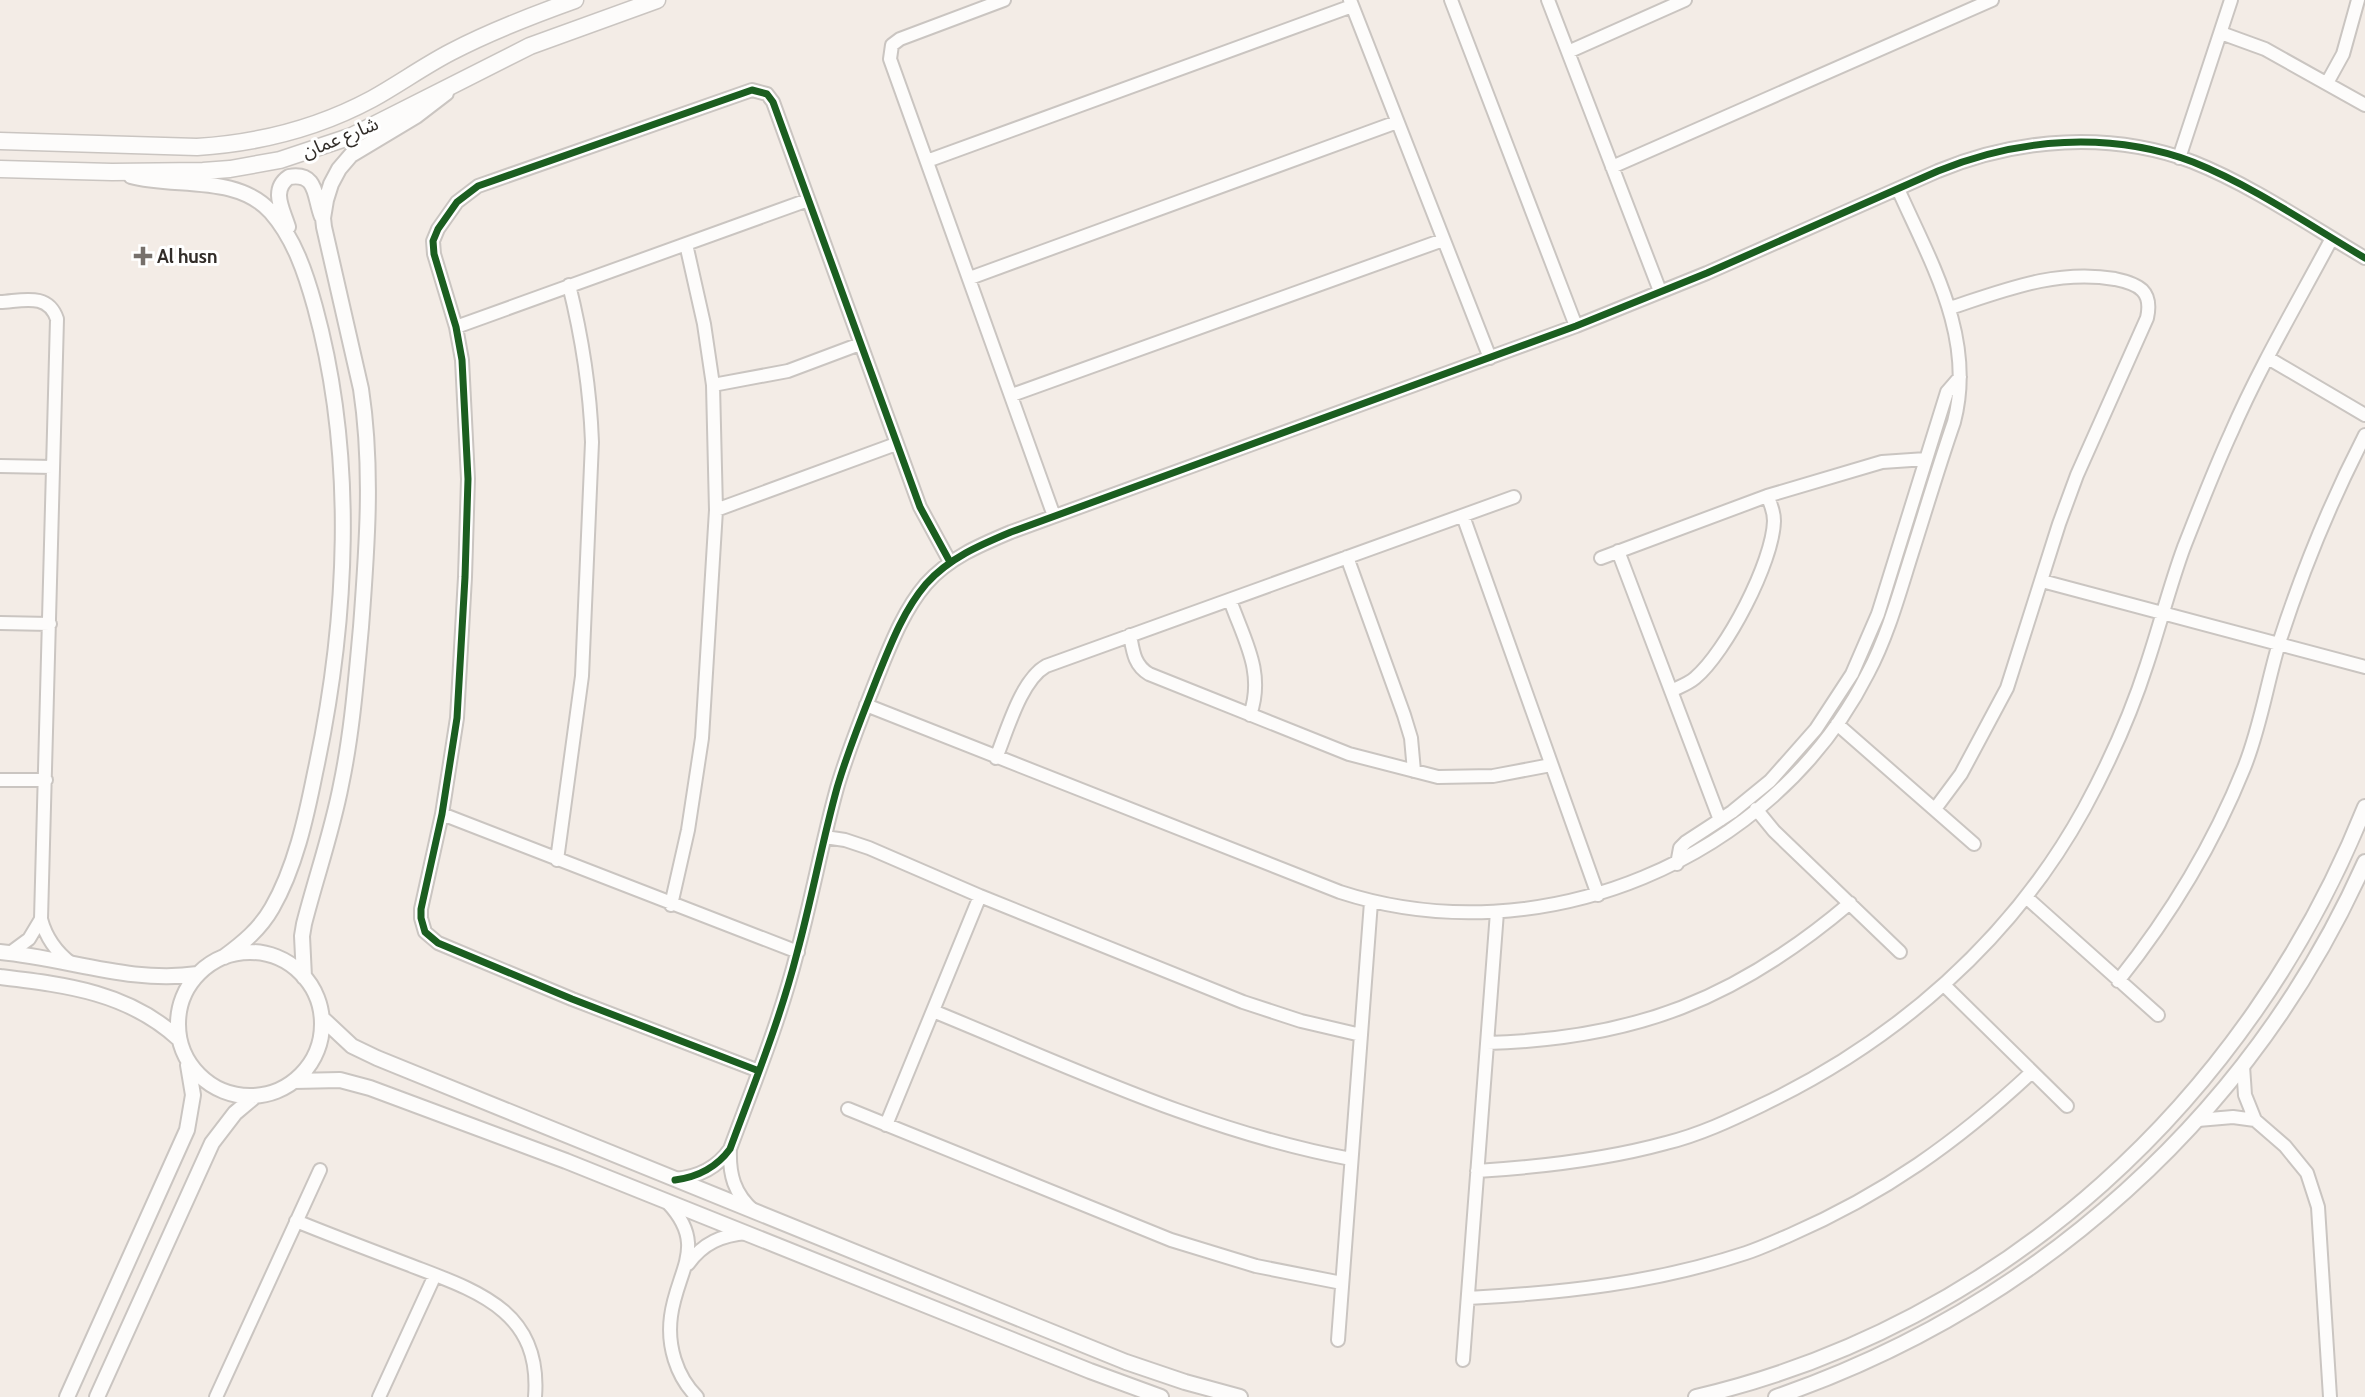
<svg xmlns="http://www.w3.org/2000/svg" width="2365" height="1397" font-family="Cabin,'Noto Sans Arabic',sans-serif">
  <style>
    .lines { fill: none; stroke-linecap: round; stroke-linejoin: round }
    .minor-casing { stroke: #cac5c1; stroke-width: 16 }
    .tertiary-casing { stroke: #cac5c1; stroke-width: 18 }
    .secondary-casing { stroke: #cac5c1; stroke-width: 19 }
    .minor { stroke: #fdfcfb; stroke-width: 12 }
    .tertiary { stroke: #fdfcfb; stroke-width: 14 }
    .secondary { stroke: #fdfcfb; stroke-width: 16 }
    .cycleway-casing { stroke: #fff; stroke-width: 11 }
    .cycleway { stroke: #1b5e20; stroke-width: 7 }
    .poi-dot { fill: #76706b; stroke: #fff; stroke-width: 2.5 }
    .labels { text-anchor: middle; stroke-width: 6; stroke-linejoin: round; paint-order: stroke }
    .street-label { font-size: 19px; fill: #322d29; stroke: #fff }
    .poi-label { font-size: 19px; font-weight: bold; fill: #322d29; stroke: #fff; text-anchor: start }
  </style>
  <rect width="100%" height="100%" fill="#f3ece6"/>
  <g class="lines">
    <defs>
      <path id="minor" d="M1004,0L900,39L892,45L890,59L1054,516
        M1350,0L1490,358
        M1451,0L1576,326
        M1548,0L1660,291
        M2221,33L2265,49L2365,105
        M1568,52L1685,0
        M2327,83L2343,54L2358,0
        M2179,158L2231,0
        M927,161L1352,6
        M1612,167L1992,0
        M970,278L1397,122
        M0,302C22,301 48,292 57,319L41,919C46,938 56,952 72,964
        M456,327L808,200
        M2268,358L2365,415
        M713,385L788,371L860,344
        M1012,395L1443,240
        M0,466L53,467
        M716,510L896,444
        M1463,516L1598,895
        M1618,551L1720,820
        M1347,557L1404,715L1411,738L1414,771
        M1601,558L1767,496L1882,462L1926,459
        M2042,581L2365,667
        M1230,600C1244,640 1265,672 1250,715
        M0,623L50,624
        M1130,635C1133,651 1134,665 1149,674L1349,754L1438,777L1493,776L1551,765
        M1671,691C1679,687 1688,684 1695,678C1726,652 1773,562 1774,521C1774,512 1771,504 1767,496
        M866,705L1340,892C1540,957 1773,861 1868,673C1888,635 1899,594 1912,553C1926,509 1939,465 1954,422C1976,338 1931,263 1898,189
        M1837,724L1974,844
        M996,758C1007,731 1021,680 1046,666L1514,497
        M0,780H46
        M1756,809L1774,831L1900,952
        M1935,809L1961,774L2007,688L2059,524L2077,475L2147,318C2153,291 2139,284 2115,279C2056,269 2005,290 1950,308
        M442,814L798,952
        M825,837L845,840L869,848L980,896L1243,1002L1301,1021L1361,1035
        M557,860L582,676L592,442C590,388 582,337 569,285
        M1677,864L1680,848L1686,842L1732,812L1770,781L1816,729L1852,674L1878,614L1947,392L1960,377
        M2026,897L2158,1015
        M671,905L688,830L702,738L716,510L713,385L704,324L686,244
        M10,953L29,939L41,919
        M2118,981C2170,916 2213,845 2244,768C2261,726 2267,682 2280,640C2303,569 2331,501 2365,435
        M1944,985L2067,1106
        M933,1011C1070,1067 1205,1132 1351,1159
        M1487,1043C1635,1039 1737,999 1850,903
        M2243,1066L2245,1095L2255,1120
        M759,1071L572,999L438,943L425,932L421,918V909L442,814L457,718L465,577L468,479L462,360L456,327L434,254L433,241L438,229L457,202L478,186L752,90L767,94L773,102L920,507L950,562
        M848,1109L1171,1240L1256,1266L1342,1283
        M2198,1120L2233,1117L2255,1120L2285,1146L2307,1173L2318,1207L2330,1397
        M886,1125L980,896
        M730,1149C729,1174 734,1194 754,1211
        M1477,1171C1541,1167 1604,1160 1666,1143C1699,1135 1731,1120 1762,1105C1896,1041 2012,940 2084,809C2109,763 2131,714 2147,664C2160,625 2170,585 2184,547C2199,509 2214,470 2231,433C2260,366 2298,302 2332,238
        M675,1179C698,1177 717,1168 730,1149C754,1084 780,1020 797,953C812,898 822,842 837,788C848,750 863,714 877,678C890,646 903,611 926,584C949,558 980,545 1011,532L1576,326L1707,273L1938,171C2018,138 2110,131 2193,162C2253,186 2309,225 2365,258
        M668,1203C708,1246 677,1270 671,1316C667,1345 676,1376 697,1397
        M296,1221C333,1236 370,1250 407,1264C474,1290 542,1309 535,1397
        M688,1264C703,1243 722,1235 747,1233
        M1468,1298C1563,1293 1655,1283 1746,1253C1761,1248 1776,1241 1790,1235C1884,1194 1957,1142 2032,1072
        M1338,1340L1371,902
        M1463,1360L1497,912
        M216,1397L320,1170
        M379,1397L435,1275"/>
      <path id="tertiary" d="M131,176C175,188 237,174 271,212C294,238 306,274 315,307C356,457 348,621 315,773C306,818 295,868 272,908C260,929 243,943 224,957
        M288,227C283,210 270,190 289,177C318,172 314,197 322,217
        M0,952C67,958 131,984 198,974
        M178 1024a72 72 0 1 1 144 0a72 72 0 1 1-144 0Z
        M0,977C66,985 128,992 179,1039
        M304,977L302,936L304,924C316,877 332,832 341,785C352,733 356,680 361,627C367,548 373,468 361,389L324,227L323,218L326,200L331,184L339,169L351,155L416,116L446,93
        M322,1018L352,1046L377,1058L1126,1362L1185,1382L1240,1397
        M294,1081L340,1080L370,1088L566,1161L1090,1371L1161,1397
        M67,1397L187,1130L193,1095L188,1065
        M97,1397L212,1143L235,1113L254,1097
        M1696,1397C2004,1325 2249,1097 2365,807
        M1776,1397C2037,1307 2252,1115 2365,862"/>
      <path id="secondary" d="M0,141L197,147C259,143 318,128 372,99C399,84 424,66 451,52C491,31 533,15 575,0
        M0,169L112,172L203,171L230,169L280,160L352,136L530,46L657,0"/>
    </defs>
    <use href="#minor" class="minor-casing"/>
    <use href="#tertiary" class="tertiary-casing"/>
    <use href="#secondary" class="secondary-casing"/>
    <use href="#minor" class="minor"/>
    <use href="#tertiary" class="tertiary"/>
    <use href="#secondary" class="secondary"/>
    <defs>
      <path id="cycleway" d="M759,1071L572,999L438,943L425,932L421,918V909L442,814L457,718L465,577L468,479L462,360L456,327L434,254L433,241L438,229L457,202L478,186L752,90L767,94L773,102L920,507L950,562
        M675,1180C698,1177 716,1168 730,1149C754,1084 780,1020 797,953C812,898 822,842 837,788C848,750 863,714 877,678C890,646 903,611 926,584C949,558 980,545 1011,532L1576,326L1707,273L1938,171C2018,138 2110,131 2193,162C2253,186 2309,225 2365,258"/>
    </defs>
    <use href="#cycleway" class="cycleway-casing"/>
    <use href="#cycleway" class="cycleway"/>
  </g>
  <path class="poi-dot" d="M139.5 245.5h7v7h7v7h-7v7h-7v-7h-7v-7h7z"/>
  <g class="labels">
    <g class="street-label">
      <text transform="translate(340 137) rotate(-22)" y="7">شارع عمان</text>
    </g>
    <g class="poi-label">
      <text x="157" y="263">Al husn</text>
    </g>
  </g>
</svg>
